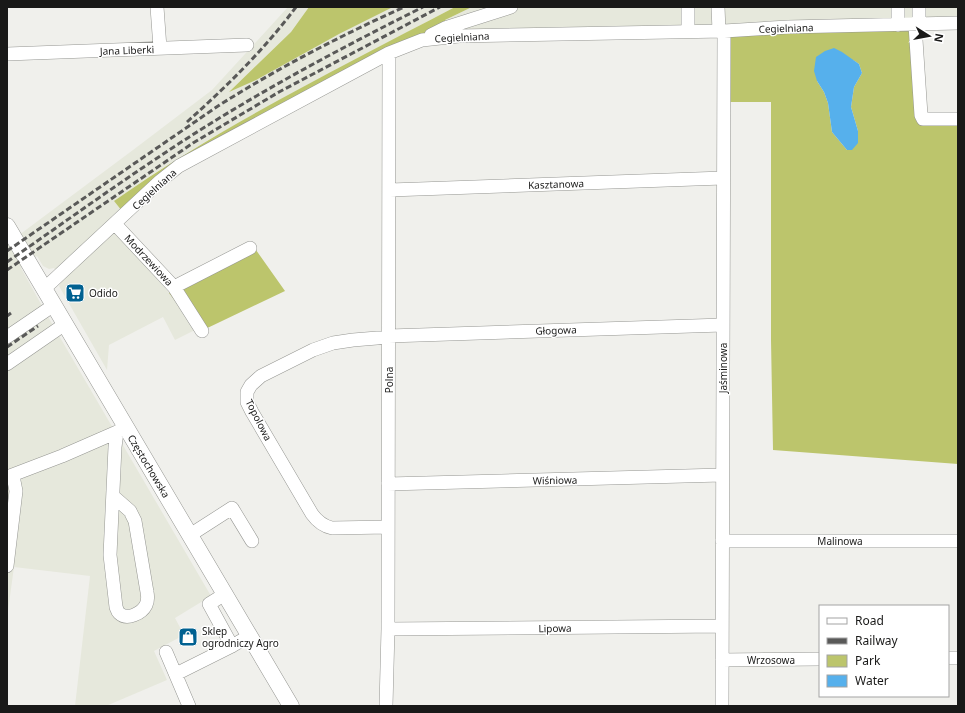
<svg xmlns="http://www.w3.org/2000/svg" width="965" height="713" font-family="'Noto Sans',sans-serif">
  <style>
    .built { fill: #e6e8dc }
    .green { fill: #bcc56c; fill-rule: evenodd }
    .water { fill: #56b0ec }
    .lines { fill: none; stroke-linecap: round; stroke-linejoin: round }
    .minor-casing { stroke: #959692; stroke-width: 14 }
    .major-casing { stroke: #959692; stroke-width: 17 }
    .minor { stroke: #fff; stroke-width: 13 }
    .major { stroke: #fff; stroke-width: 16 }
    .rail { stroke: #595958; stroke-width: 3; stroke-dasharray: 6 3; stroke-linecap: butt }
    .labels { text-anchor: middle; stroke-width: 3; stroke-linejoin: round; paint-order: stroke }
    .street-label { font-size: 10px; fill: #191918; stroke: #fff }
    .poi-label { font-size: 10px; fill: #191918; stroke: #fff; text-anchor: start }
  </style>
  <rect width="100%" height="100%" fill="#f0f0ec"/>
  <path class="built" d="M288,7H309L291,32L230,91L339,34L393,7H455L303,87L210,139L153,174L114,201L122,211L56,271L54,268L49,269L43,266L37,256L21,268L51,322L211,596L175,618L184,635L154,651L167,680L106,706H75L90,576L14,567L7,618V244L133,150L212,90Z
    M472,7H958V19L445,31V20Z
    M115,232L166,289L197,329L175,340L163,317L109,345L107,370L59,286L63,278Z"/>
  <path class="green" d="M309,7H393L339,34L256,80L229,92L291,32Z
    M455,7H472L445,20V26L198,151L122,211L114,201C221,126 339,68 455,7Z
    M910,30L919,121L958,120V464L773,450L771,340V102H729V35ZM853,60L859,64L862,73L854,87L851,107L858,131L847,150L832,132L828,103L824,92L817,81Z
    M256,250L285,291L199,332L169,293Z"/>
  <path class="water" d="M834,48L842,52L859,64L862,73L854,87L851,107L858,131V143L852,150H847L832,132L828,103L824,92L817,81L814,71L816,57L825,51Z"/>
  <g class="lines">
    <defs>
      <path id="minor" d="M157,7L160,48
        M688,7V32
        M718,7L719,31
        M898,7V25
        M919,7V25
        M915,25L921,115L923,119H958
        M431,35L445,28L511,7
        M7,54L247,45
        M390,190L723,178
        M115,224L174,287L250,248
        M174,287L202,331
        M44,289L160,181L179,166L389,53L422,40L459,36L724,31L788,27L958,23
        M389,336L723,325
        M7,337L54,305
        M7,364L65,324
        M7,477L62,456L117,432
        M388,484L722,475
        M114,497L130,511L135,521L147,592C148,597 148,601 146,605C142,613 127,621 119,613C117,611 117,609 116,607L110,555L115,447L117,432L126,427
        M388,527L332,528C323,526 317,521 312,514L252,412L247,402V392L251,385L261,376L313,350L333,343L353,340L389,337
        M190,535L232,508L252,541
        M722,541H958
        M7,566L16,491L13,476
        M225,594L209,604L232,646L249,636
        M388,629L722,626
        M166,652L189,706
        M948,658H958
        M722,660L820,659
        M176,674L232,646
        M386,706L388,629L389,53
        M722,706L724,31"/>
      <path id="major" d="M7,226L291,706"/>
    </defs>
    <use href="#minor" class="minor-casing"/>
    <use href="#major" class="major-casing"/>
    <use href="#minor" class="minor"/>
    <use href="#major" class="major"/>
    <path class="rail" d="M187,122C227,86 264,50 296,7
      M7,251L218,106C278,68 340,36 404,7
      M7,262C75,215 142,166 213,122C281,80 351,43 423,7
      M7,270L193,143L279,92L440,7
      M7,316L11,313
      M7,347L38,326"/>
  </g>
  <defs>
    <symbol id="supermarket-square" viewBox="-11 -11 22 22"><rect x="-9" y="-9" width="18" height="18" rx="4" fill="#016191" stroke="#fff"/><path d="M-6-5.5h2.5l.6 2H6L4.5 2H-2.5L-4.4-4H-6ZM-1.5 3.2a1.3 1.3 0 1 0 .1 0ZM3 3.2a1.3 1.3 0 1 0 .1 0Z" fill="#fff"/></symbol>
    <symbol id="shop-square" viewBox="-11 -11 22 22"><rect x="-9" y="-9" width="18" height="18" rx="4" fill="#016191" stroke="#fff"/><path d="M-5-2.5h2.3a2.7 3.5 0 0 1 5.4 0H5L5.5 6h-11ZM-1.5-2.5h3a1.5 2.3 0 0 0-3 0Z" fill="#fff"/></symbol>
  </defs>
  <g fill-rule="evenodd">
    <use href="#supermarket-square" x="64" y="282" width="22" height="22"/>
    <use href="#shop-square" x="177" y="626" width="22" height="22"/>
  </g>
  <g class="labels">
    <g class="street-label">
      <text transform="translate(786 28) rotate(-2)" y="4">Cegielniana</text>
      <text transform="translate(462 37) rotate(-3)" y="4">Cegielniana</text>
      <text transform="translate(127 50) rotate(-2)" y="4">Jana Liberki</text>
      <text transform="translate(556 184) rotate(-2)" y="4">Kasztanowa</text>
      <text transform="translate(154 189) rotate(-42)" y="4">Cegielniana</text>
      <text transform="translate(149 260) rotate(47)" y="4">Modrzewiowa</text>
      <text transform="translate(556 330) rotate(-2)" y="4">Głogowa</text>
      <text transform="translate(723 368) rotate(-90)" y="4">Jaśminowa</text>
      <text transform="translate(389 380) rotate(-90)" y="4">Polna</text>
      <text transform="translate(259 420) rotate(63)" y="4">Topolowa</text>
      <text transform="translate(149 466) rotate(59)" y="4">Częstochowska</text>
      <text transform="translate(555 480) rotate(-1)" y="4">Wiśniowa</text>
      <text x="840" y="545">Malinowa</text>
      <text transform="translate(555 628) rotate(-1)" y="4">Lipowa</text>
      <text x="771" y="664">Wrzosowa</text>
    </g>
    <g class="poi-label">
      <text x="89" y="297">Odido</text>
      <text x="202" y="635">Sklep<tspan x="202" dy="12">ogrodniczy Agro</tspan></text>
    </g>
  </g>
  <rect width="965" height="713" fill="none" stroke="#191918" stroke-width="16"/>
  <rect x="819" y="605" width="130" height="92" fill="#ffffff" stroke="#a3a3a3"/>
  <rect x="827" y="618" width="20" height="6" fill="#ffffff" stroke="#a3a3a3"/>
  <text x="855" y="625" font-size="12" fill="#191918">Road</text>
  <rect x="827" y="638" width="20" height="6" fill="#595958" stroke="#a3a3a3"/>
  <text x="855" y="645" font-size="12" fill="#191918">Railway</text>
  <rect x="827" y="655" width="20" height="12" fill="#bcc56c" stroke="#a3a3a3"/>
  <text x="855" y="665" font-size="12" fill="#191918">Park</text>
  <rect x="827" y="675" width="20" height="12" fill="#56b0ec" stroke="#a3a3a3"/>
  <text x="855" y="685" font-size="12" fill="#191918">Water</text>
  <g transform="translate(929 36) rotate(101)" stroke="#ffffff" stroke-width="3" paint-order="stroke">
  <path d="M0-3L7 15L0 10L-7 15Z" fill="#191918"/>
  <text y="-6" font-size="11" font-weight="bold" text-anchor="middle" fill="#191918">N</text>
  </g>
</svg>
